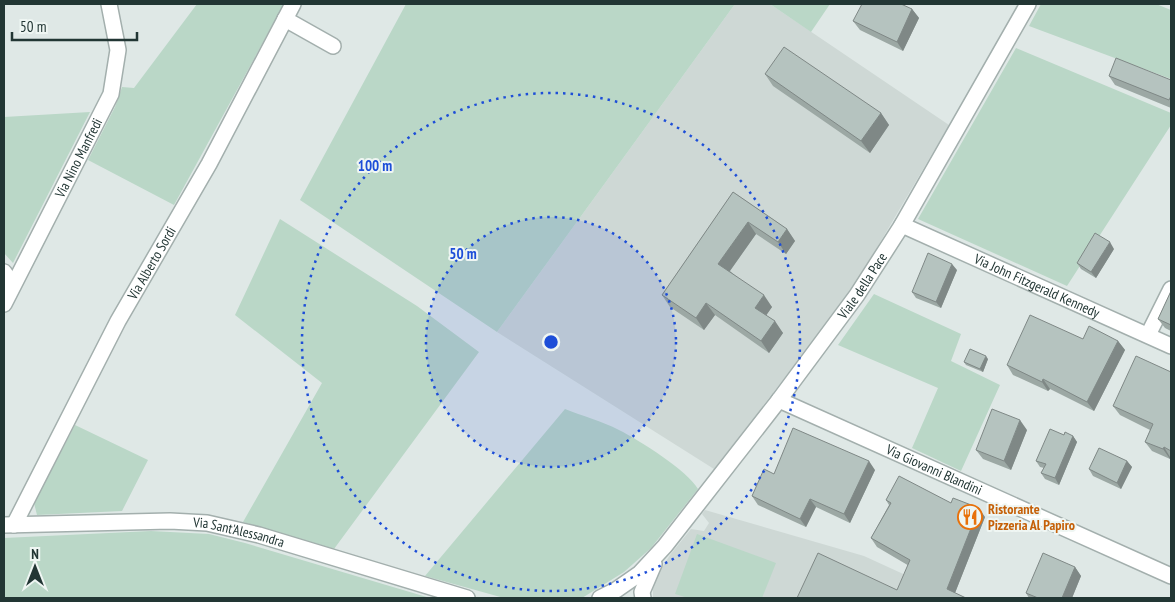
<svg xmlns="http://www.w3.org/2000/svg" width="1175" height="602" font-family="'PT Sans Narrow',sans-serif">
  <style>
    .built { fill: #ced8d5 }
    .green { fill: #bad7c7 }
    .lines { fill: none; stroke-linecap: round; stroke-linejoin: round }
    .minor-casing { stroke: #a3afad; stroke-width: 18 }
    .tertiary-casing { stroke: #a3afad; stroke-width: 18 }
    .minor { stroke: #fff; stroke-width: 15 }
    .tertiary { stroke: #fff; stroke-width: 15 }
    .wall { fill: #9ca8a4 }
    .shaded-wall { fill: #7f8886 }
    .building { fill: #b5c3bf; stroke: #7f8886 }
    .ring { fill: none; stroke: #1d4ed8; stroke-width: 2.5; stroke-dasharray: 2.5 5 }
    .labels { text-anchor: middle; stroke-width: 4; stroke-linejoin: round; paint-order: stroke }
    .street-label { font-size: 14px; fill: #223634; stroke: #eff6f3 }
    .food-label { font-size: 14px; font-weight: bold; fill: #c56008; stroke: #eff6f3; text-anchor: start }
    .centre { fill: #1d4ed8; stroke: #eff6f3; stroke-width: 2.5 }
    .ring-label { font-size: 15px; text-anchor: middle; font-weight: bold; fill: #1d4ed8; stroke: #eff6f3; stroke-width: 4; stroke-linejoin: round; paint-order: stroke }
  </style>
  <rect width="100%" height="100%" fill="#dfe8e6"/>
  <path class="built" d="M735,4H770L949,125L858,280L838,309L714,469L497,332Z
    M705,510L864,556L912,578L903,598H653V589L656,577L670,555L691,529L704,531L709,523L702,514Z"/>
  <path class="green" d="M197,4H284L174,205L88,160L115,107L122,87L134,88Z
    M406,4H735L497,332L300,200Z
    M770,4H830L811,32Z
    M1041,4H1156L1171,10V79L1029,26Z
    M1016,48L1171,113V125L1067,286L918,219Z
    M90,112L13,263L4,253V117Z
    M280,219L417,306L479,352L334,549L243,522L322,383L235,315Z
    M874,294L961,334L951,361L1000,385L961,471L912,448L938,388L838,345Z
    M565,409C582,416 602,421 619,430C639,440 688,471 698,489L651,548L624,572L582,598H504L425,576Z
    M75,425L148,460L122,511L37,515L34,503Z
    M151,531L209,534L245,543L430,598H4V538Z
    M697,534L776,563L762,598H688L675,594Z"/>
  <g class="lines">
    <defs>
      <g id="minor">
        <path d="M285,19L333,46"/>
        <path id="s1" d="M902,225L1171,346"/>
        <path d="M4,272L13,285"/>
        <path id="s2" d="M4,304L111,94L118,50L109,4"/>
        <path d="M1148,335L1171,289"/>
        <path id="s3" d="M779,400L1171,576"/>
        <path id="s4" d="M14,525L118,321L209,164L293,4"/>
      </g>
      <g id="tertiary">
        <path id="s5" d="M4,525L170,521L207,523L259,535L467,598"/>
        <path id="s6" d="M600,598L616,590L639,574L665,546L779,400L857,295L902,225L1028,4"/>
        <path d="M643,598L642,592L654,564"/>
      </g>
    </defs>
    <use href="#minor" class="minor-casing"/>
    <use href="#tertiary" class="tertiary-casing"/>
    <use href="#minor" class="minor"/>
    <use href="#tertiary" class="tertiary"/>
  </g>
  <path class="wall" d="M912,9L919,18L903,51L860,30L853,21Z
    M765,74L881,113L889,125L870,153L773,86Z
    M1109,76L1171,80V108L1115,85Z
    M733,192L787,229L795,241L786,254L756,234L730,271L772,307L766,315L783,333L769,353L715,315L704,330L670,307L662,295Z
    M1114,249L1096,278L1081,269L1077,263Z
    M957,270L941,308L916,298L912,292Z
    M1171,291V331L1165,328L1158,319Z
    M1083,339L1118,341L1125,350L1094,411L1050,389L1048,391L1013,375L1007,365Z
    M988,359L983,372L966,365L964,362Z
    M1171,372V457H1170V459L1152,451L1145,442L1150,430L1120,415L1113,406Z
    M1027,430L1011,470L983,459L976,450Z
    M1064,435L1073,436L1077,442L1059,485L1045,479L1041,473L1044,468L1040,467L1036,461Z
    M1127,461L1132,467L1121,489L1093,476L1089,469Z
    M875,470L850,523L816,507L806,527L758,505L752,496L774,474Z
    M886,500L951,503L985,517L955,593L877,547L871,538L889,505Z
    M1075,567L1081,576L1072,598H1029L1026,593Z"/>
  <path class="shaded-wall" d="M912,9L919,18L903,51L897,42Z
    M881,113L889,125L870,153L861,141Z
    M748,222L756,234L727,275L718,264Z
    M787,229L795,241L786,254L778,242Z
    M1110,242L1114,249L1096,278L1091,272Z
    M952,264L957,270L941,308L936,302Z
    M764,295L772,307L763,320L755,308Z
    M706,303L715,315L704,330L696,318Z
    M775,321L783,333L769,353L761,341Z
    M1118,341L1125,350L1094,411L1087,402Z
    M986,356L988,359L983,372L980,369Z
    M1043,379L1050,389L1048,391L1042,382Z
    M1020,420L1027,430L1011,470L1004,461Z
    M1073,436L1077,442L1059,485L1055,478Z
    M1164,447L1170,457V459L1163,449Z
    M869,461L875,470L850,523L844,514Z
    M1127,461L1132,467L1121,489L1117,483Z
    M810,499L816,507L806,527L800,519Z
    M979,508L985,517L953,598L947,589Z
    M1075,567L1081,576L1072,598H1062Z"/>
  <path class="building" d="M862,4H901L912,9L897,42L853,21Z
    M784,47L881,113L861,141L765,74Z
    M1116,58L1171,80V96L1169,100L1109,76Z
    M733,192L787,229L778,242L748,222L718,264L764,295L755,308L775,321L761,341L706,303L696,318L662,295Z
    M1095,233L1110,242L1091,272L1077,263Z
    M928,253L952,264L936,302L912,292Z
    M1171,291V325L1158,319Z
    M1030,315L1083,339L1089,326L1118,341L1087,402L1043,379L1042,382L1007,365Z
    M970,349L986,356L980,369L964,362Z
    M1136,356L1171,372V451L1164,447L1163,449L1145,442L1153,424L1113,406Z
    M992,409L1020,420L1004,461L976,450Z
    M793,428L869,461L844,514L810,499L800,519L752,496L764,469L774,474Z
    M1050,429L1064,435L1065,432L1073,436L1055,478L1041,473L1046,464L1036,461Z
    M1099,448L1127,461L1117,483L1089,469Z
    M899,476L951,503L953,498L979,508L947,589L966,598H797L818,553L897,590L910,560L871,538L891,503L886,500Z
    M1043,553L1075,567L1062,598H1038L1026,593Z"/>
  <circle cx="551" cy="342" r="125" fill="#1d4ed8" fill-opacity=".12"/>
  <g class="ring">
    <circle cx="551" cy="342" r="125"/>
    <circle cx="551" cy="342" r="249"/>
  </g>
  <defs>
    <symbol id="restaurant-ring" viewBox="-11 -11 22 22"><circle r="9.5" fill="#eff6f3" stroke="#e8710a" stroke-width="1.5"/><path d="M-5-6h1v4h1v-4h1v4h1v-4h1v5L-1.5 .5V6h-2V.5L-5-1ZM5-6V6H3V1.5H1.5Q1.5-4 5-6Z" fill="#e8710a"/></symbol>
  </defs>
  <g fill-rule="evenodd">
    <use href="#restaurant-ring" x="956" y="503" width="28" height="28"/>
  </g>
  <g class="labels">
    <g class="street-label">
      <text dy="5" stroke="none"><textPath href="#s2" startOffset="164">Via Nino Manfredi</textPath></text>
      <text dy="5" stroke="none"><textPath href="#s4" startOffset="296">Via Alberto Sordi</textPath></text>
      <text dy="5" stroke="none"><textPath href="#s6" startOffset="411">Viale della Pace</textPath></text>
      <text dy="5" stroke="none"><textPath href="#s1" startOffset="148">Via John Fitzgerald Kennedy</textPath></text>
      <text dy="5" stroke="none"><textPath href="#s3" startOffset="170">Via Giovanni Blandini</textPath></text>
      <text dy="5" stroke="none"><textPath href="#s5" startOffset="236">Via Sant'Alessandra</textPath></text>
    </g>
    <g class="food-label">
      <text x="988" y="514">Ristorante<tspan x="988" dy="16">Pizzeria Al Papiro</tspan></text>
    </g>
  </g>
  <circle cx="551" cy="342" r="8" class="centre"/>
  <g class="ring-label">
    <text x="375" y="171">100 m</text>
    <text x="463" y="259">50 m</text>
  </g>
  <rect width="1175" height="602" fill="none" stroke="#223634" stroke-width="10"/>
  <g transform="translate(35 567)" stroke="#eff6f3" stroke-width="4" paint-order="stroke">
  <path d="M0-4L9 19L0 12L-9 19Z" fill="#223634"/>
  <text y="-8" font-size="14" font-weight="bold" text-anchor="middle" fill="#223634">N</text>
  </g>
  <path d="M12 32v8h125v-8" fill="none" stroke="#223634" stroke-width="2.5"/>
  <text x="20" y="32" font-size="15" fill="#223634" stroke="#eff6f3" stroke-width="4" paint-order="stroke">50 m</text>
</svg>
